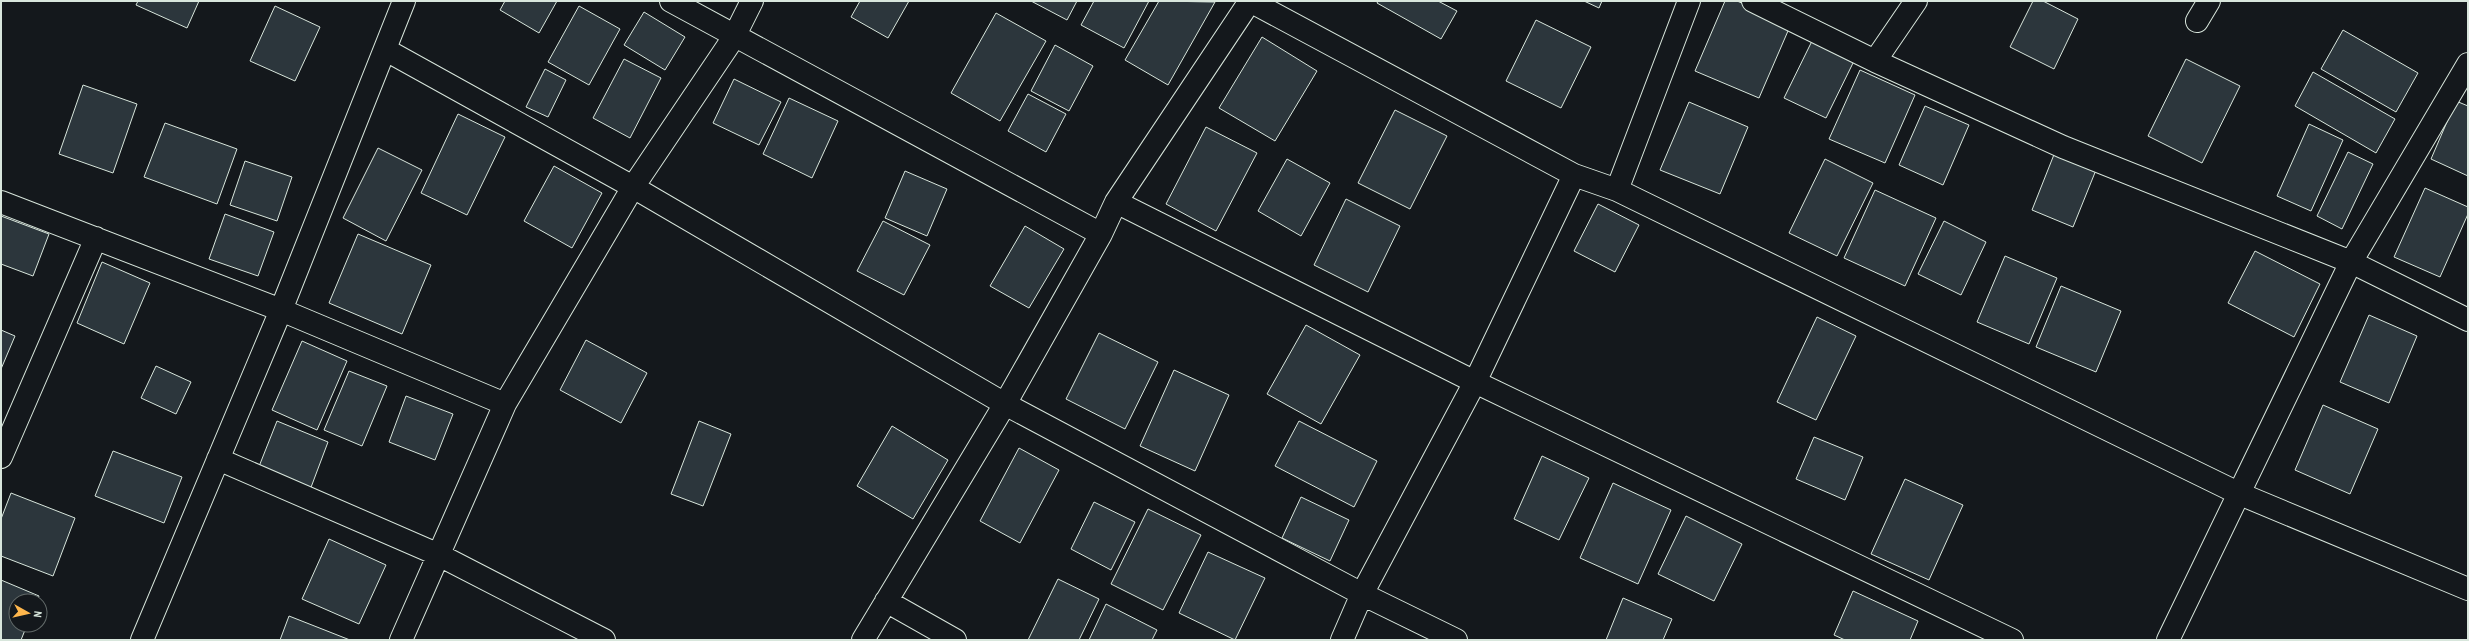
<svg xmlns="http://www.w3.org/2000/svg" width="2469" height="641" font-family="'Archivo Narrow',sans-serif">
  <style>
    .building { fill: #2c363c; stroke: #d8e6dc }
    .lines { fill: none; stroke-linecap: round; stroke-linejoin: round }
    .street-casing { stroke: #d8e6dc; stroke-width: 24 }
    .street { stroke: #14181c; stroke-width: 22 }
  </style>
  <rect width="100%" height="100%" fill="#14181c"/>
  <path class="building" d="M138,1H199L187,28L136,5Z
    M505,1H557L539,33L500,10Z
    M860,1H909L888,38L851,17Z
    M1031,1H1077L1067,20Z
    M1094,1H1149L1124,48L1081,25Z
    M1159,1L1215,2L1168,85L1125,60Z
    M1378,1H1438L1457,11L1441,39L1377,3Z
    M1584,1H1602L1599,8Z
    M1725,1H1737L1791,24L1759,98L1695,71Z
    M2033,1H2043L2078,19L2054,69L2010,47Z
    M275,6L320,27L295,81L250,61Z
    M579,6L620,29L589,85L548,62Z
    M644,12L685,37L665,70L624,45Z
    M996,13L1046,41L1000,121L951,93Z
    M1536,20L1591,47L1561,108L1506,81Z
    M2343,30L2418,73L2396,112L2321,69Z
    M1262,37L1317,71L1275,141L1219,108Z
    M1812,41L1854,61L1826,118L1784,98Z
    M1055,45L1093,66L1069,111L1031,91Z
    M624,59L661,78L630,138L593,118Z
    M2186,59L2240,86L2202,163L2148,136Z
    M545,69L566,80L548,117L526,107Z
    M1860,70L1915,95L1885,163L1829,139Z
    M2313,72L2395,119L2376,153L2295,106Z
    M734,79L781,102L759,145L713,123Z
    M83,85L137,104L113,173L59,154Z
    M1028,94L1066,114L1046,152L1008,131Z
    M789,98L838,121L812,178L763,154Z
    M2456,101L2468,106V176L2431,159Z
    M1689,102L1748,127L1720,194L1660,170Z
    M1925,106L1969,125L1943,185L1899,165Z
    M1395,110L1447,136L1410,209L1358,183Z
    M458,114L505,137L467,215L421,193Z
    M165,123L237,149L217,204L144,177Z
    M2309,124L2343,140L2311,211L2277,196Z
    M1206,127L1257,153L1216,231L1166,204Z
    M378,148L422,170L386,241L343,218Z
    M2055,152L2096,170L2073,227L2032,210Z
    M2348,152L2373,164L2342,229L2317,216Z
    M1287,159L1330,183L1301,236L1258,211Z
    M1825,159L1873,183L1837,256L1789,233Z
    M245,161L292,177L277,221L230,205Z
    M554,166L602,193L572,248L524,221Z
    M905,171L947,189L927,236L885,218Z
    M2425,188L2468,207V214L2440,277L2394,257Z
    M1875,190L1936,218L1905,286L1844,258Z
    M1346,199L1400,226L1368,292L1314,265Z
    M1598,204L1639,225L1615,272L1574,251Z
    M225,214L274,232L258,276L209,259Z
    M1,216L49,234L33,276L1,264Z
    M883,221L930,245L904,295L857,271Z
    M1944,221L1986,242L1961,295L1918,274Z
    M1025,226L1064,249L1029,308L990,286Z
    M358,234L431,265L402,334L329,303Z
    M2255,251L2320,284L2294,337L2228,303Z
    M2005,256L2057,278L2029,344L1977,322Z
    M102,262L150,283L124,344L77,323Z
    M2061,286L2121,311L2096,372L2036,347Z
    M2369,315L2417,336L2389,403L2340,382Z
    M1817,317L1856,336L1816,420L1777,402Z
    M1306,325L1360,355L1321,424L1267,394Z
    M1,330L15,336L1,369Z
    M1099,333L1158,362L1125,429L1066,399Z
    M586,340L647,373L621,423L560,390Z
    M302,341L347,361L317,430L272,410Z
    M156,366L191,382L176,414L141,398Z
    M1174,370L1229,395L1195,471L1140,446Z
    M349,371L387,386L362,446L324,430Z
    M406,396L453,414L435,460L389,442Z
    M2323,405L2378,429L2350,494L2295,470Z
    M277,421L328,442L310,490L258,469Z
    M699,421L731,434L703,506L671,494Z
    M1299,421L1377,461L1354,507L1275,466Z
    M892,426L948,460L913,519L857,486Z
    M1814,437L1863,457L1845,500L1796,479Z
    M1019,448L1059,470L1020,543L980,521Z
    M113,451L182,477L164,523L95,496Z
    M1542,456L1589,478L1559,540L1514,519Z
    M1905,479L1963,505L1929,580L1871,554Z
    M1613,483L1671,510L1638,584L1580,558Z
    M11,493L75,518L53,576L1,556V519Z
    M1301,497L1349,520L1330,561L1282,538Z
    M1094,502L1135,522L1111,570L1071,549Z
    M1148,509L1201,535L1163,610L1111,584Z
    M1686,516L1742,544L1714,601L1658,574Z
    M329,539L386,565L359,624L302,599Z
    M1208,552L1265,578L1235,640L1179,613Z
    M1058,579L1099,599L1079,640H1028Z
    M1,580L39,596L37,601H16V625H27L21,640H1Z
    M1853,591L1918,621L1910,640H1845L1834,635Z
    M1623,598L1672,619L1663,640H1606Z
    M1106,604L1157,630L1152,640H1089Z
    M289,616L350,640H280Z"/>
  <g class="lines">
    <defs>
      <path id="street" d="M671,1L1101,234
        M1250,1L1574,175
        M1753,1L1875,61L2063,147L2351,262L2468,64
        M2197,21L2209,1
        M386,50L633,187L1005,404L1362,594L1456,640
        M1875,61L1916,1
        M1617,190L2240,494L2468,589
        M1,202L281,310L505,404
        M1116,202L1475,382L2012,640
        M1,457L96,238
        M218,459L439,555L604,640
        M886,601L955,640
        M142,640L281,310L404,1
        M401,640L505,404L633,187L734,37L752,1
        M863,640L1005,404L1101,234L1116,202L1250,1
        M1342,640L1362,594L1475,382L1574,175L1617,190L1689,1
        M2168,640L2351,262L2468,320"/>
    </defs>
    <use href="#street" class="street-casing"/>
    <use href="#street" class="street"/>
  </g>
  <rect width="2469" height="641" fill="none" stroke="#d8e6dc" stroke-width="4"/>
  <g transform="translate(28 613) rotate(98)"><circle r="19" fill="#14181c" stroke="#626a69"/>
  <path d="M0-3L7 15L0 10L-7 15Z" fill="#ffb74d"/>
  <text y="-6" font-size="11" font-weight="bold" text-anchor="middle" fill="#d8e6dc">N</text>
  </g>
</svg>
